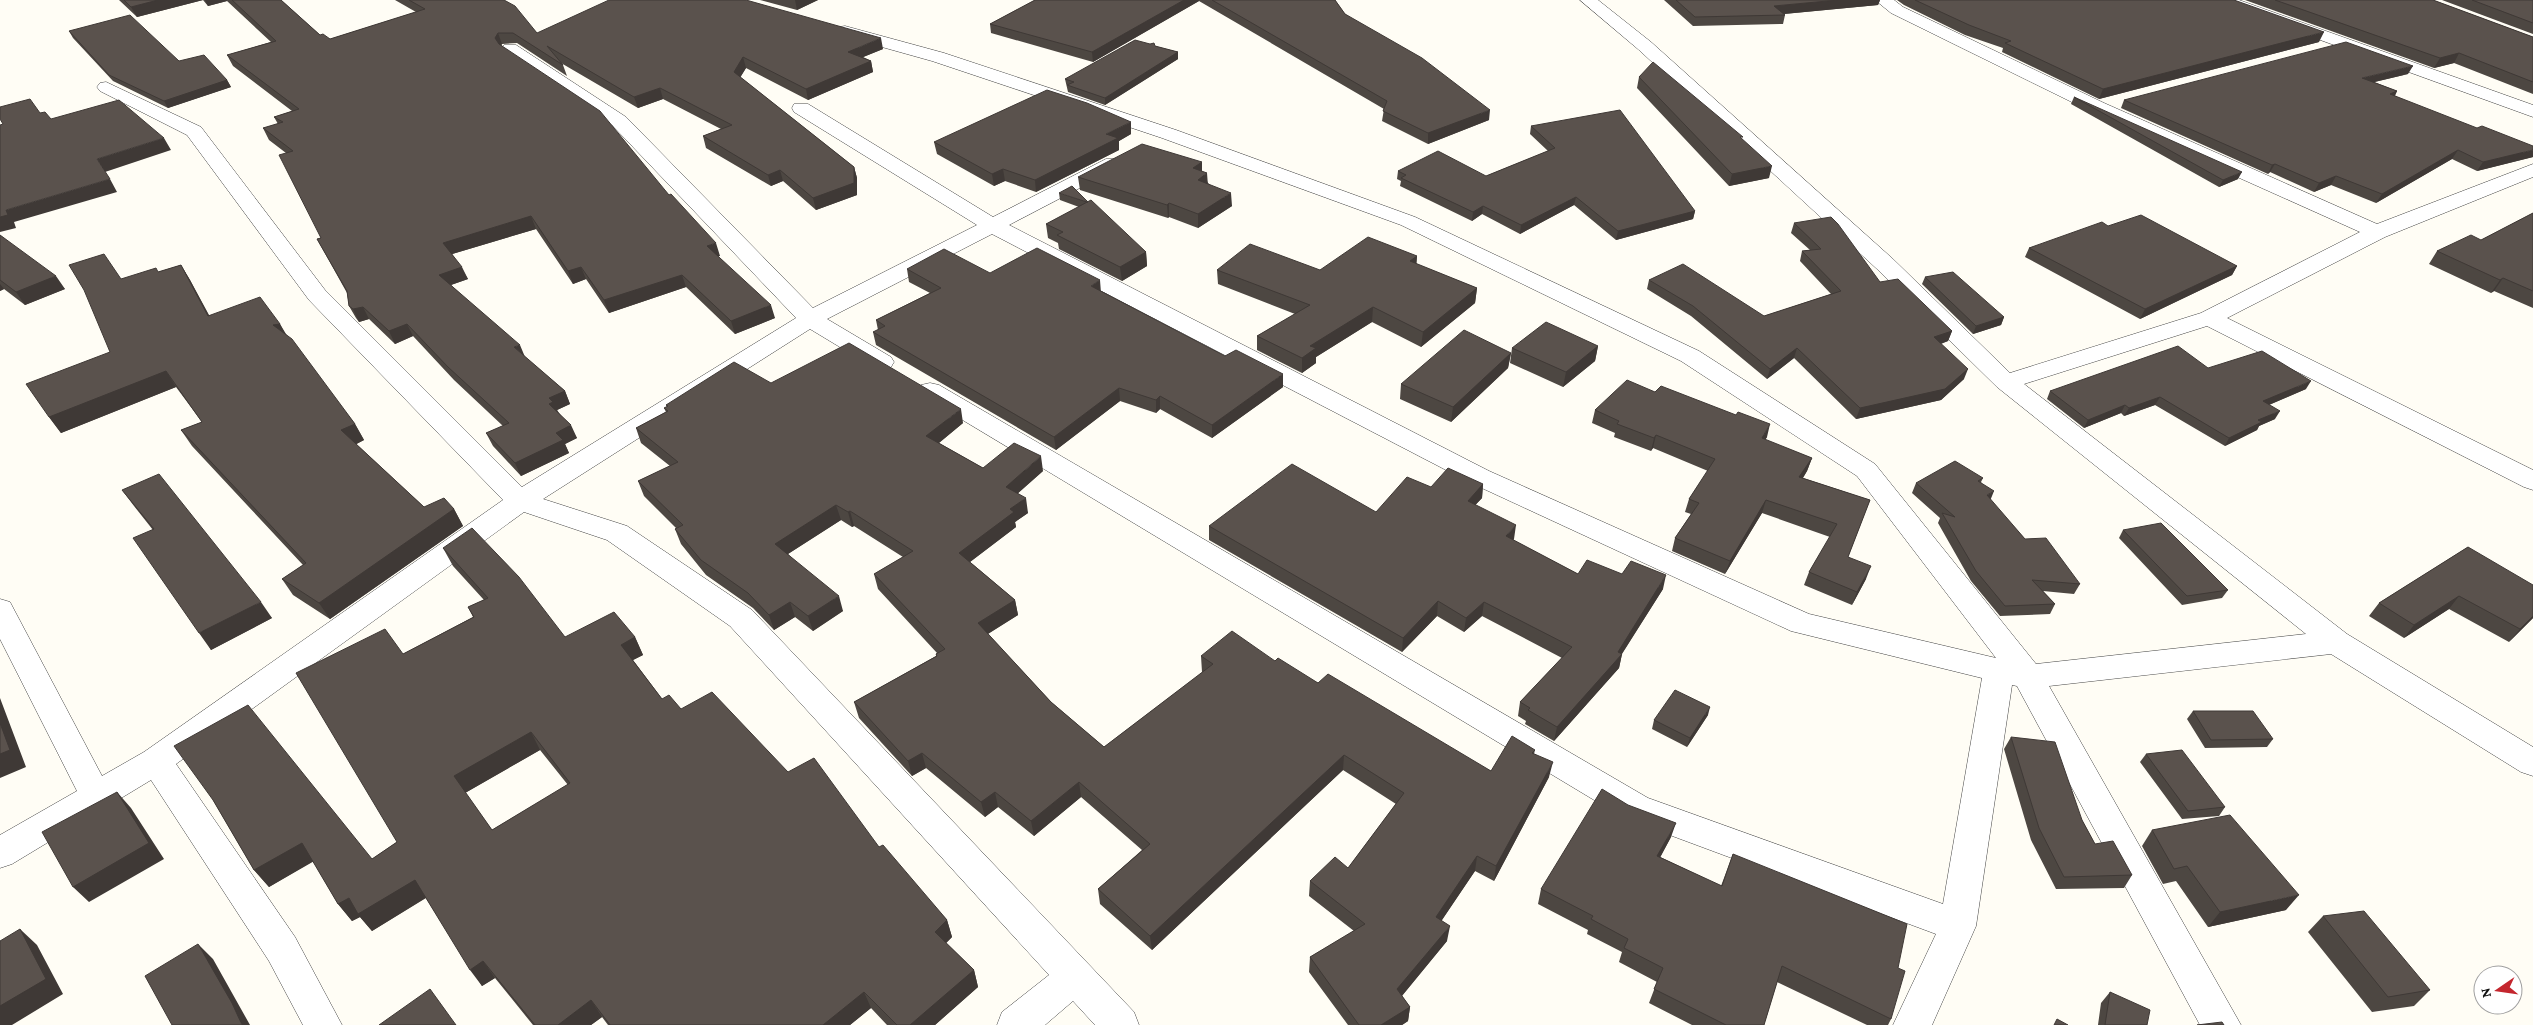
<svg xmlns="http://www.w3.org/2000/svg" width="2533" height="1025" font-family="'Crimson Pro',serif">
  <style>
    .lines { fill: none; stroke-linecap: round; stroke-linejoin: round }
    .minor-casing { stroke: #444; stroke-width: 1 }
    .minor { fill: #fff; fill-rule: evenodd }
    .wall { fill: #4d4742; fill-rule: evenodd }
    .shaded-wall { fill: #3f3936 }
    .building { fill: #5a524d; stroke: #3f3936; fill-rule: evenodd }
  </style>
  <rect width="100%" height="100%" fill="#fffdf5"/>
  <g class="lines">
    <defs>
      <path id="minor" d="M1580,0H1598L1651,42L1893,259L2010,373L2201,313L2360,232L2090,111L1891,13L1875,0H1894L1903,7L2104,103L2377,224L2533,164V177L2385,237L2227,318L2533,470V490L2524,487L2207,326L2024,384L2347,634L2533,747V776L2521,772L2331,654L2049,686L2241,1025H2200L2017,686L2012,685L1976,926L1932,1025H1893L1936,934L1624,818L921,395L918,390L921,385L930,383L939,385L1648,798L1943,904L1982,678L1791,631L1471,483L992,234L827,319L891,357L894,362L891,367L882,369L873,367L810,329L543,499L627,526L752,610L1134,1012L1139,1025H1095L1073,1001L1045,1025H997L1002,1012L1049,975L730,626L607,540L524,512L176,764L295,937L342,1025H303L269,961L151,780L12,864L0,868V835L77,791L0,639V599L10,602L102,776L144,752L503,500L309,300L187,135L100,91L97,87L100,83L106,82L201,127L325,290L522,487L796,318L612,125L504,53L501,49L504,45H516L626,117L813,308L977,225L794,112L792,108L794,104H808L993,217L1106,159H1120L1123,163L1120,167L1009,225L1489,471L1809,614L1996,658L1857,476L1681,361L1401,225L1162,138L932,61L839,35L837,31L839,27L845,26L944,53L1176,130L1415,217L1699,351L1875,464L2036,664L2306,634L1997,387L1877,269L1639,50Z
        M2216,0H2239L2533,105V117L2218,3Z"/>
    </defs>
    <use href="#minor" class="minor-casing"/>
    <use href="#minor" class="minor"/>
  </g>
  <path class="wall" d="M119,0H281L320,35L330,39L416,12L395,0H504L537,33L883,49L863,57L871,61L873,72L808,100L746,68L740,77L854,167L857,178V195L816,210L783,181L771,186L706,148L703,136L721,129L663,99L638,108L561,63L563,65L567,76L517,43L502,44L501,45L669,195L720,256H718L775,318L735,334L686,287L609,313L586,279L573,284L536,229L452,254L468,279L451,285L525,357L565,391L570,404L557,410L577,438L565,444L569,453L521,476L493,446L486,433L503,426L454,380L413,336L395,344L369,319L359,322L356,318L349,306L347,293L317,239L321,238L286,153L269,140L263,128L278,124L274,117L292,111L233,66L227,55L271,42L227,1L208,6L203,0L137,17Z
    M760,0H818L797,10Z
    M1035,0H1335L1345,14L1489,120L1428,144L1382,121L1384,109L1199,1L1093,62L991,33L990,24Z
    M1664,0H1880L1878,5L1784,14L1785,15L1783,24L1693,26Z
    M1897,0H2234L2319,42L2099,99L2002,52L2003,48L1965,35L1904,5Z
    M2245,0H2433L2533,37V94L2454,63L2434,68Z
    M2442,0H2533V34Z
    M69,31L227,80L231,87L168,108L113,81L73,38Z
    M1155,46L1178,52V59L1105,105L1068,92L1065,79Z
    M2408,74L2374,82L2397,91L2395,96L2533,157L2477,171L2452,159L2376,203L2331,185L2314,192L2270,172L2268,174L2121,108L2124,100Z
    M1639,77L1742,139L1769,178L1729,186L1637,88Z
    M2074,97L2238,179L2219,187L2071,104Z
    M1531,126L1695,211L1693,219L1616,240L1574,205L1520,234L1482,214L1472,221L1400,186L1401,181L1397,179L1398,171L1486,176L1548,151L1530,134Z
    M1131,134L1119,141V150L1036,192L1005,181L994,186L937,154L934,142Z
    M1202,162V171L1208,183L1232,206L1198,228L1169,217L1168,218L1080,190L1078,177Z
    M1059,193L1088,202L1146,252L1147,266L1122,281L1059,249L1058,243L1048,238L1046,224L1079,207L1060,200Z
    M2533,213V308L2494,291L2491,293L2429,264L2437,251L2481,240Z
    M1794,223L1952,331L1948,341L1941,344L1964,379L1941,400L1856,419L1794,358L1767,379L1691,316L1647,289L1649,280L1764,316L1831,294L1800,261L1802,251L1810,250L1791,233Z
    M2108,226L2237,266L2232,275L2140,319L2025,257L2029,248Z
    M0,235L65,289L25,305L4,289L0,291Z
    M1417,256L1416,264L1477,288L1475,303L1421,347L1372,322L1316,357V363L1302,373L1257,350V336L1295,314L1218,284L1217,270H1320Z
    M181,265L190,280L209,315L280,324L286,336L355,424L364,440L356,444L424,507L454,509L463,526L330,619L293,595L282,579L303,565L192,446L181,430L202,422L176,387L61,433L49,417L110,352L121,279L158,272Z
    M907,269L990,273L1101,291L1283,387L1212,438L1160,409L1156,413L1120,401L1056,450L876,345L873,332L878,330L876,320L930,293L909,282Z
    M1925,277L2004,317L2001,325L1973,334L1922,284Z
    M1598,346L1595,361L1563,387L1510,363L1512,348Z
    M1511,353L1508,368L1451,422L1400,399L1401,384Z
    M2208,368L2306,389L2269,405L2275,419L2259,426L2257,430L2225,446L2155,405L2124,416L2121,413L2084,428L2047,399L2050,391Z
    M771,383L963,423L939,443L983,468L1043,471L1018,493L1028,513L1015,522L1016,527L970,562L1015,600L1018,615L988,634L1051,702L1104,747L1203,672H1202L1201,656L1275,661L1491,771L1535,750L1534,754L1549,777L1494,881L1475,871L1441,921L1447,941L1402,996L1410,1007L1408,1021L1402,1025H1348L1309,972L1310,957L1354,931L1309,896L1310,881L1348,868L1396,804L1343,770L1152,950L1100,904L1098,889L1142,850L1081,797L1034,836L998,807L985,817L926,768L912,776L859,718L854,702L936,656V654L937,653L878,589L874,574L903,557L854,526L852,527L841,520L788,554L843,611L813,631L795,617L774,630L753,608L706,575L681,544L675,529L676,528L644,496L638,481L670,466L641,443L636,428L666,412L664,408L667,407L666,405Z
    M1655,392L1767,437L1765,440L1812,458L1807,471L1803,478L1870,500L1848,557L1866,579L1852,605L1804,585L1809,572L1830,537L1762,513L1725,574L1672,551L1675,538L1691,514L1685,512L1689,499L1708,471L1653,448L1651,451L1614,437L1615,433L1592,423L1595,410Z
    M1983,478L1981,482L1990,500L2025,539L2080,584L2074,594L2043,591L2055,604L2050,614L2000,616L1971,581L1938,523L1940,518L1912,493L1916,483Z
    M1483,484L1482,498L1475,505L1514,539L1513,540L1578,574H1622L1663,589L1622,654L1619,668L1554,741L1525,724L1526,721L1518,716L1520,702L1562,658L1482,616L1464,632L1437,616L1402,652L1209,540V526L1376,512L1431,487Z
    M122,490L272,618L211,650L153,530L134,506Z
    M2123,530L2228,590L2222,598L2182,605L2119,538Z
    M2468,547L2533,618L2509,642L2449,609L2404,638L2369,616L2379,603Z
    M443,548L565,637H635L643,655L633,660L662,699L681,709L788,772L879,847L947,920L952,937L946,943L974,970L978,987L935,1025H887L871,1008L850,1025H608L602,1017L591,1025H533L495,978L482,986L426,898L372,931L360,917L352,921L338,904L313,861L269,887L254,870L213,800L372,859L397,842L403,654L473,617L468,607L484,600L453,566ZM540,750L568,785L492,830L465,793Z
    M2193,711L2273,739L2267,747L2205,748L2187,719Z
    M1708,715L1687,747L1652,729L1654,720Z
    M2011,737L2082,820L2095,844L2132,875L2124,888L2056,889L2031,840L2004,749Z
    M2146,754L2225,807L2219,816L2182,819L2140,762Z
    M2152,830L2286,910L2208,927L2176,881L2163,884L2142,846Z
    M1671,837L1660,857L1721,886L1733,854L1898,968L1891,1019L1888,1025H1867L1777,982L1764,1025H1692L1649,1003L1657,982L1619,962L1622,952L1587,934L1588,930L1538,904L1541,889Z
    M2323,916L2430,990L2414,1006L2372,1012L2308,932Z
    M2110,992L2147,1025H2098L2101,1003Z"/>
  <path class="shaded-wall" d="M158,0H203L137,17L131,7Z
    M205,0H227V1L208,6Z
    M795,0H818L797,10Z
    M1184,0H1199V1L1093,62L1092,52Z
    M1838,0H1880L1878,5L1772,15L1774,6Z
    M2324,32L2319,42L2099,99L2103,89Z
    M498,33L502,44L499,49L495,38Z
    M881,38L883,49L851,62L848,52Z
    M1178,52V59L1105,105V98Z
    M2459,53L2454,63L2434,68L2440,58Z
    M743,57L746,68L737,83L734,72Z
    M871,61L873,72L808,100L806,89Z
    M2413,66L2408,74L2358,86L2362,78Z
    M227,80L231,87L168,108L164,101Z
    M660,88L663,99L638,108L634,97Z
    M2397,91L2392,100L2390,94Z
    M1490,110L1489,120L1428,144V133Z
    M1131,122V134L1119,141V150L1036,192L1035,180L1106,134Z
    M164,138L171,150L105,172L97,159Z
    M2458,150L2452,159L2376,203L2382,194Z
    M2533,150V157L2477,171L2483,162Z
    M1202,162V175L1193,168Z
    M2275,164L2270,172L2268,174L2272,165Z
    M1772,166L1769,178L1729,186L1732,174Z
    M854,167L857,178V195L816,210L813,198Z
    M1003,169L1005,181L994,186L992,174Z
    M780,170L783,181L771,186L768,175Z
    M2242,172L2238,179L2219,187L2223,180Z
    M1207,173L1208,186L1198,180Z
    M2336,176L2331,185L2314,192L2319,183Z
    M110,179L117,192L14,222L16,228L0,232V217L6,210Z
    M1231,193L1232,206L1198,228V214Z
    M1576,197L1574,205L1520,234L1521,225Z
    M1169,203V217L1168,218L1167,205Z
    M1483,206L1482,214L1472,221L1473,212Z
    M1695,211L1693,219L1616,240L1618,231Z
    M531,216L536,229L449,255L443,243Z
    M716,243L720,256L711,258L707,246Z
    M1146,252L1147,266L1122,281L1120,267Z
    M1417,256L1416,271L1410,261Z
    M181,265L190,280L217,331L208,316Z
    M2237,266L2232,275L2140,319L2145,309Z
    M462,267L468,279L445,287L439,275Z
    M581,267L586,279L573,284L568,271Z
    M682,275L686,287L609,313L604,300Z
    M56,276L65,289L25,305L16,292Z
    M2503,278L2494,291L2491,293L2500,280Z
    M1100,280L1101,293L1091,286Z
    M0,284L4,289L0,291Z
    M1477,288L1475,303L1421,347L1423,332Z
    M771,305L775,318L735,334L731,321Z
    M363,307L369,319L359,322L353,309Z
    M1373,307L1372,322L1316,357V363L1302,373V358L1310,346Z
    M2004,317L2001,325L1973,334L1976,326Z
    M280,324L289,339L273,325Z
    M407,324L413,336L395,344L389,331Z
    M1952,331L1948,341L1930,347L1934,337Z
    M520,345L525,357L514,347Z
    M1598,346L1595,361L1563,387L1566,372Z
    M1797,348L1794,358L1767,379L1770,369Z
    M1511,353L1508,368L1451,422L1453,407Z
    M1968,369L1964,379L1941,400L1856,419L1860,408Z
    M166,371L176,387L61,433L49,417Z
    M1283,374V387L1212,438V425Z
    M2311,381L2306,389L2259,409L2263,401Z
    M1119,388L1120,401L1056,450L1054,437Z
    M565,391L570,404L557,410L559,415L549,404V398Z
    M1160,396V409L1156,413V400Z
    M2160,397L2155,405L2124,416L2129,408Z
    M2125,405L2121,413L2084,428L2088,420Z
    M961,409L963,423L929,451L926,436Z
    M2280,411L2275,419L2259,426L2257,430L2225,446L2229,438L2258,420Z
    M355,424L364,440L351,447L341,430Z
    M1770,424L1767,437L1758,451L1762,438Z
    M571,425L577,438L565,444L569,453L521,476L515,463L556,433Z
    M1656,435L1653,448L1651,451L1654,438Z
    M1041,456L1043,471L1008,502L1006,487Z
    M1812,458L1807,471L1795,490L1799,477Z
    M1483,484L1482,498L1466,515L1468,501Z
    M1994,491L1990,501L1987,495Z
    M1026,498L1028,513L1015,522L1016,527L962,568L959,553L1010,509Z
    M1766,500L1762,513L1725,574L1730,561Z
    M836,505L841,520L780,559L775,544Z
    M454,509L463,526L330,619L319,603Z
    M850,511L854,526L852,527L848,512Z
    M1516,525L1514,539L1504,550L1506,536Z
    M1871,566L1866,579L1852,605L1857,592Z
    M1666,575L1663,589L1621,655L1622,654L1619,668L1554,741L1557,727L1618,652Z
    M839,596L843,611L813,631L808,616Z
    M2459,596L2449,609L2404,638L2414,625Z
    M1015,600L1018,615L981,638L978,623Z
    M1438,601L1437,616L1402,652L1403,638Z
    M261,602L272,618L211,650L199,633Z
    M790,602L795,617L774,630L769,615Z
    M1484,602L1482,616L1464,632L1466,618Z
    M2533,616V618L2509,642L2520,629Z
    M635,637L643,655L629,662L621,645Z
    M0,698L26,767L0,778Z
    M1710,707L1708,715L1687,747L1690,738Z
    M531,732L540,750L465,793L454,776Z
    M922,753L926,768L912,776L908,761Z
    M1344,755L1343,770L1152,950L1150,936Z
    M1553,762L1549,777L1494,881L1496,866Z
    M1079,782L1081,797L1034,836L1031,821Z
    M117,792L131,808L164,859L89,902L73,887Z
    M995,792L998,807L985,817L981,802Z
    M1676,823L1671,837L1653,871L1657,856Z
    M302,843L316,860L269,887L254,870Z
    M1477,856L1475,871L1434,932L1436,917Z
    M415,880L427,897L372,931L360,917L352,921L338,904L349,898Z
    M2299,895L2286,910L2208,927L2220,912Z
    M947,920L952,937L940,949L935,932Z
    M1450,926L1447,941L1395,1004L1397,989Z
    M20,929L37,945L63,994L12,1025H0V1006Z
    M198,944L213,959L250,1025H242Z
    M483,961L495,978L482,986L470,970Z
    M974,970L978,987L935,1025H910Z
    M864,992L871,1008L850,1025H823Z
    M591,1000L602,1017L591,1025H558Z
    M1410,1007L1408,1021L1402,1025H1381Z"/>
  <path class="building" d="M124,0H158L131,7Z
    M232,0H281L320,35L323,34L330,39L425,9L409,0H504L515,6L537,33L609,0H746L881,38L848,52L871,61L806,89L743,57L734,72L854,167V183L813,198L780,170L768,175L703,136L732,125L660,88L634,97L547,46L563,65L513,33H498L495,38L499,44L600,111L669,195L671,194L716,243L707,246L771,305L731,321L682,275L604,300L581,267L568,271L531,216L443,243L462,267L439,275L520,345L514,347L565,391L549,398L553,402L549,404L571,425L556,433L563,440L515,463L486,433L509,423L448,367L407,324L389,331L363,307L353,309L349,306L347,291L317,239L321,238L279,155L293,151L263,128L283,122L274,117L299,109L227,55L276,41Z
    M1035,0H1184L1092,52L990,24Z
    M1212,0H1335L1345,14L1422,58L1490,110L1428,133L1383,111L1387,101Z
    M1676,0H1838L1774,6L1785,15L1695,17Z
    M1915,0H2234L2324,32L2103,89L2005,43L2011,41L1969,25Z
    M2275,0H2433L2533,37V82L2459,53L2440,58Z
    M2472,0H2533V23Z
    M130,15L179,61L204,55L227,80L164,101L109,75L69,31Z
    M1135,40L1150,44L1154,43L1155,46L1178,52L1105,98L1067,85L1074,82L1065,79Z
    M2346,42L2413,66L2362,78L2397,91L2390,94L2477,128L2482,126L2533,146V150L2483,162L2458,150L2382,194L2336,176L2319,183L2275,164L2272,165L2124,100Z
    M1653,62L1743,137H1740L1772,166L1732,174L1639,77Z
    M1047,90L1087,103L1131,122L1106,134L1118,138L1035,180L1003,169L992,174L934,142Z
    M2074,97L2242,172L2223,180Z
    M30,99L40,113L45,112L51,119L119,100L164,138L97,159L110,179L6,210L8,215L0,217V125L3,124L0,119V107Z
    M1620,110L1695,211L1618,231L1576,197L1521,225L1483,206L1473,212L1401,178L1406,175L1398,171L1438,151L1486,176L1555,148L1531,126Z
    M1142,144L1202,162L1193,168L1207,173L1198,180L1231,193L1198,214L1169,203L1167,205L1078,177Z
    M1072,186L1088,202H1087L1059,193Z
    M1091,200L1146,252L1120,267L1057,235L1063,232L1046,224Z
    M2533,213V291L2503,278L2500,280L2437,251L2471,235L2481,240Z
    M2141,215L2237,266L2145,309L2029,248L2102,222L2108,226Z
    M1831,217L1838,224L1880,282L1898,279L1952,331L1934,337L1968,369L1945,389L1860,408L1797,348L1770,369L1693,306L1649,280L1683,264L1764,316L1841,291L1802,251L1821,249L1794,223Z
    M0,235L56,276L16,292L0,280Z
    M1368,237L1417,256L1410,261L1477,288L1423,332L1373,307L1310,346L1316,348L1302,358L1257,336L1310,305L1217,270L1250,244L1320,270Z
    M1037,248L1100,280L1091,286L1225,356L1236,350L1283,374L1212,425L1160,396L1156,400L1119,388L1054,437L873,332L885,326L876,320L941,288L907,269L944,249L990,273Z
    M104,254L121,279L156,268L158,272L181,265L208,316L260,297L280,324L273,325L292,339L355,424L341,430L424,507L444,498L454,509L319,603L282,579L306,563L181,430L202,422L166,371L49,417L26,384L110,352L84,290L69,265Z
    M1953,272L2004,317L1976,326L1925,277Z
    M1546,322L1598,346L1566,372L1512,348Z
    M1464,330L1511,353L1453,407L1401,384Z
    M849,343L961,409L926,436L983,468L1014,443L1041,456L1006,487L1026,498L1010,509L1014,512L959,553L1015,600L978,623L1051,702L1104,747L1213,664L1201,656L1232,631L1275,661L1278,658L1318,683L1328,674L1491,771L1512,736L1535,750L1532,753L1553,762L1496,866L1477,856L1436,917L1450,926L1397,989L1410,1007L1381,1025H1359L1310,957L1365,924L1310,881L1335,857L1348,868L1404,793L1344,755L1150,936L1098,889L1150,844L1079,782L1031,821L995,792L981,802L922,753L908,761L854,702L937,656L936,654L945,649L874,574L913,551L850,511L848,512L836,505L775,544L839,596L808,616L790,602L769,615L748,593L701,560L675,529L683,525L638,481L678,462L636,428L668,411L664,408L668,406L666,405L734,362L771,383Z
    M2178,346L2208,368L2262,351L2311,381L2263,401L2280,411L2258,420L2262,422L2229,438L2160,397L2129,408L2125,405L2088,420L2050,391Z
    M1627,380L1655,392L1661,386L1736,415L1738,412L1770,424L1762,438L1812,458L1799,477L1870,500L1848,557L1871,566L1857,592L1809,572L1837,524L1766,500L1730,561L1675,538L1699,503L1689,499L1715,459L1656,435L1654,438L1617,424L1619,421L1595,410Z
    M1955,461L1983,478L1978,481L1994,491L1987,495L2025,539L2046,538L2080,584L2032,580L2055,604L2005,606L1976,571L1942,513L1955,517L1916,483Z
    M1292,464L1376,512L1407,477L1431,487L1448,468L1483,484L1468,501L1516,525L1506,536L1578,574L1587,560L1622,574L1631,561L1666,575L1618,652L1622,654L1557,727L1528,710L1530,708L1520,702L1572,647L1484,602L1466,618L1438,601L1403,638L1209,526Z
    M159,474L261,602L199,633L133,538L154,529L122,490Z
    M2161,523L2228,590L2187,596L2123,530Z
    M472,528L519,577L565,637L614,612L635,637L621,645L662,699L669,695L681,709L712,692L788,772L814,758L879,847L883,845L947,920L935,932L974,970L910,1025H897L864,992L823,1025H610L591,1000L558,1025H535L483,961L470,970L415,880L358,914L349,898L338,904L302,843L254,870L213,800L174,746L248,705L372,859L397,842L296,673L385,629L403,654L474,617L468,607L488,598L443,548ZM531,732L570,783L492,830L454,776Z
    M2468,547L2533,585V616L2520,629L2459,596L2414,625L2379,603Z
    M1675,690L1710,707L1690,738L1654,720Z
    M2193,711H2253L2273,739L2211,740Z
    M0,723L10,750L0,754Z
    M2011,737L2055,742L2082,820L2095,844L2113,841L2132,875L2064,877L2039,828Z
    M2182,750L2225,807L2188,811L2146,754Z
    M1602,789L1628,805L1676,823L1657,856L1722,886L1733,854L1907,924L1898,968L1905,971L1891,1019L1782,966L1764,1025H1726L1654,989L1663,968L1624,948L1628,939L1591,919L1593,916L1541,889Z
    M117,792L149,843L73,887L42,832Z
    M2230,815L2299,895L2220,912L2187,866L2174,869L2152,830Z
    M2364,911L2430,990L2388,997L2323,916Z
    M20,929L46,979L0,1006V941Z
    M198,944L232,1003L242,1025H172L145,976Z
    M430,989L456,1025H379Z
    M2110,992L2150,1010L2147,1025H2105Z
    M2057,1019L2068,1025H2054Z
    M2222,1022L2224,1025H2197Z"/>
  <g transform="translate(2498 990) rotate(257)"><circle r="24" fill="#ffffff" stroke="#a0a0a0"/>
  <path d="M0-4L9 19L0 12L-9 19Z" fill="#c4262e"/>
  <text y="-8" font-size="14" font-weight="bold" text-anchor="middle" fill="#111111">N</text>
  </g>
</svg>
